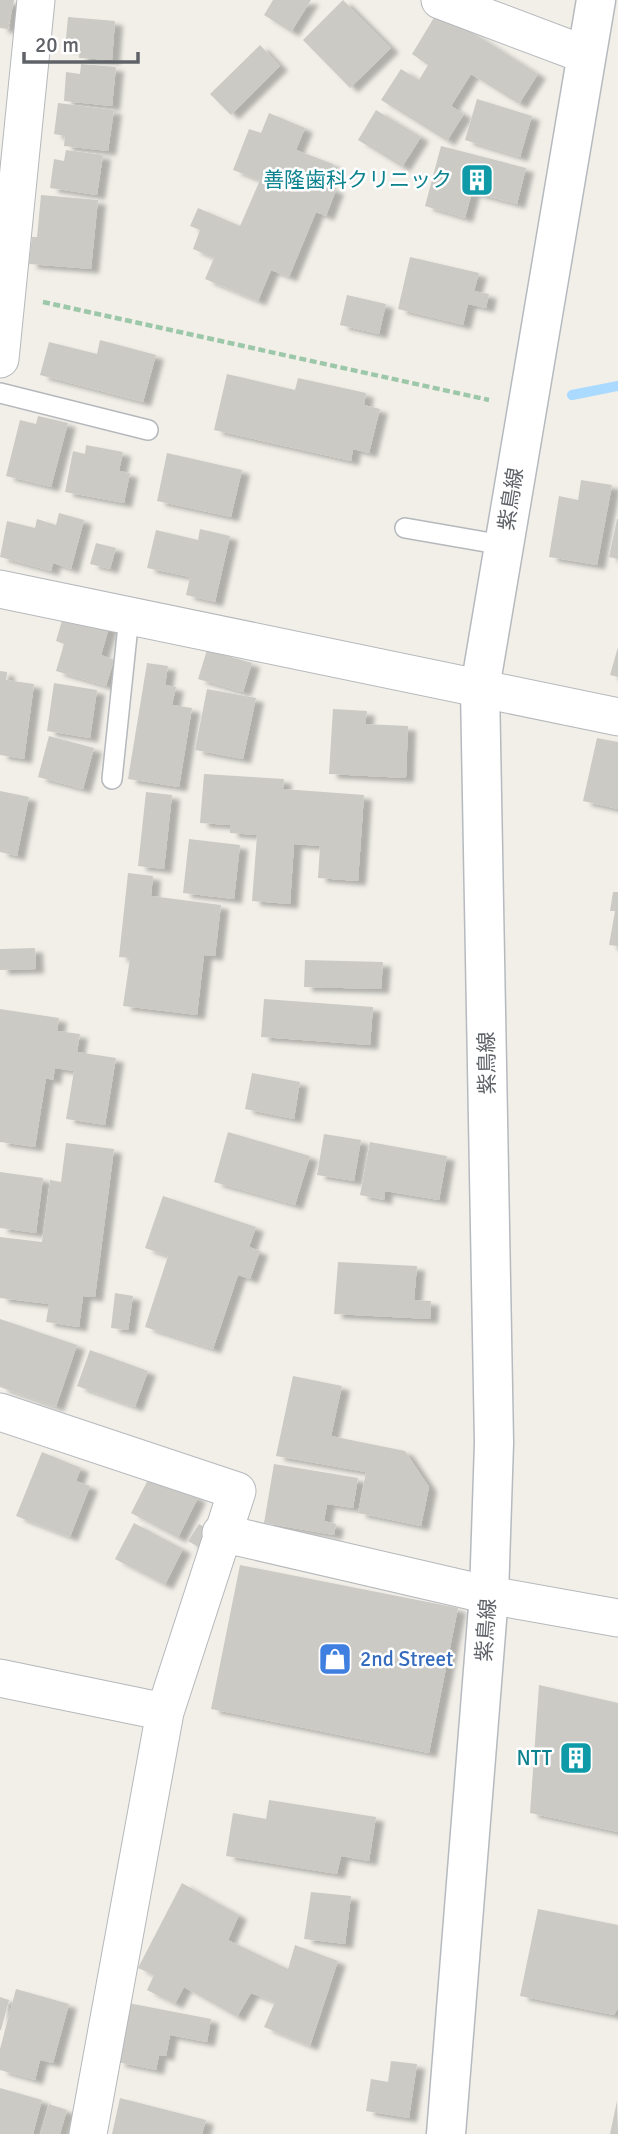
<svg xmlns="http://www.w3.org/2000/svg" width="618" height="2134" font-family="Signika,'Noto Sans JP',sans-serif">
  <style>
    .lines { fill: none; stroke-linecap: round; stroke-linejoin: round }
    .stream { stroke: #aadaff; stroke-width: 10 }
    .building { fill: #cccac5; filter: url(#shadow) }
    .lane-casing { stroke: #b5b8bc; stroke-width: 22 }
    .street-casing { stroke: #b5b8bc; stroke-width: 39 }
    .secondary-casing { stroke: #b6babf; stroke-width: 41 }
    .path { stroke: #9cc7a9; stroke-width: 4.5; stroke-dasharray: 7 3.5; stroke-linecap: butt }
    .lane { stroke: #fff; stroke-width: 19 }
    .street { stroke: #fff; stroke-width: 37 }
    .secondary { stroke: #fff; stroke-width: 38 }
    .labels { text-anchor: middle; stroke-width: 5; stroke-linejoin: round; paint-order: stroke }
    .culture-label { font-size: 21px; fill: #0d838f; stroke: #fff; text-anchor: end }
    .street-label { font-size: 21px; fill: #5f6368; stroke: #fff }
    .shop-label { font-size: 21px; fill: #366cbe; stroke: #fff; text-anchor: start }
  </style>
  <defs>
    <filter id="shadow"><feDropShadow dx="8" dy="4.5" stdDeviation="2" flood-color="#0004"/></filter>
  </defs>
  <rect width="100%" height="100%" fill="#f1efe8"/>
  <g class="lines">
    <path class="stream" d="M572,395L618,386"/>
  </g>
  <path class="building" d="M0,0H14L8,29L0,28Z
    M273,0H311L291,32L264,15Z
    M343,0L391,48L350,88L303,40Z
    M438,11L538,74L519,104L471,74L451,106L464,114L447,141L381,100L401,69L419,80L428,65L412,54Z
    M68,17L115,21L112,60L79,58L80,49L65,48Z
    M260,45L280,66L231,115L210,94Z
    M81,64L116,67L112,106L64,101L66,72L80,74Z
    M477,99L532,116L520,157L465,140Z
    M58,103L114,110L108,151L64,146L65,136L54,134Z
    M376,110L421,137L402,167L358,140Z
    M269,113L305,128L296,150L333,164L325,185L336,190L326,216L316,212L289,277L271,270L258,301L205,279L214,258L193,249L200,230L190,226L198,208L240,226L260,180L233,170L249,129L261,133Z
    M441,146L526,168L517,204L472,192L465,218L425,206Z
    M66,150L103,155L97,195L50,188L54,159L64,161Z
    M41,195L98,200L91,269L29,264L32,237H37Z
    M410,257L479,273L474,291L489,294L486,308L468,304L463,325L398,309Z
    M347,295L386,304L379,334L340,325Z
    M100,340L156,355L143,402L40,375L49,342L97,354Z
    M227,374L295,390L298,378L366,393L364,405L380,409L369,453L353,449L351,461L214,430Z
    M38,416L68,423L51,487L6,476L20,420L36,424Z
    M86,445L123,452L119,471L130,473L124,503L65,492L73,451L85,454Z
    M167,453L242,470L231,517L157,501Z
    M581,480L612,485L597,565L549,557L559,496L578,500Z
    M59,513L84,520L71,569L53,563L51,571L0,557L7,521L35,528L37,519L56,525Z
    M617,519H618V559L609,557Z
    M200,529L230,536L215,602L186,595L190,577L147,568L156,530L198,540Z
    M96,543L116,548L110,569L90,564Z
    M65,610L110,624L101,655L114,660L106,686L56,671L64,644L56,641Z
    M618,647V677L610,675Z
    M207,650L252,663L243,692L198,679Z
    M147,663L168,666L165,685L176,687L172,705L192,708L179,787L128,779Z
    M0,671L7,672L6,680L34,684L24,759L0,755Z
    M54,683L97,690L90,738L47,731Z
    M207,689L256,698L243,759L195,750Z
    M333,709L367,711L365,724L408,726L406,778L329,774Z
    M49,736L94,748L83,789L38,777Z
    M597,738L618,742V809L583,801Z
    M204,774L284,779L283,789L364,795L358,881L318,878L320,846L294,844L290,904L252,901L257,835L230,833V825L200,823Z
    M0,791L29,797L17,856L0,852Z
    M146,792L172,795L164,869L138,866Z
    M189,839L240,845L234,899L183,893Z
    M128,873L153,876L151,896L221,905L215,956L204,955L197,1015L123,1006L130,958L119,957Z
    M613,892H618V946L609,945L615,911H610Z
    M35,948L36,969L0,970V949Z
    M305,960L383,962L381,989L304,987Z
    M264,999L373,1007L370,1045L261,1037Z
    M0,1009L59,1018L57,1031L80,1034L77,1052L116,1058L105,1125L66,1119L74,1071L55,1068L53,1080L46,1078L35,1147L0,1142Z
    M252,1073L300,1082L294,1119L245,1109Z
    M228,1132L310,1156L295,1205L214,1182Z
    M324,1134L361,1140L354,1181L317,1175Z
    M370,1142L447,1156L439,1200L385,1191L384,1200L360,1195Z
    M66,1143L114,1149L95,1297L83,1296L79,1327L46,1322L49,1304L0,1298V1237L42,1242L50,1180L61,1182Z
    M0,1172L43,1178L36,1233L0,1228Z
    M163,1196L256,1227L249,1247L260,1251L250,1279L238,1275L213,1349L145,1327L168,1256L145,1248Z
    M338,1262L417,1266L414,1300L431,1301L430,1319L334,1314Z
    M115,1293L133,1296L128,1330L111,1328Z
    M0,1319L77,1345L56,1407L0,1387Z
    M90,1350L148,1371L135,1407L77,1386Z
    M293,1376L342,1386L331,1436L405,1451L429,1487L421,1526L358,1513L366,1472L276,1456Z
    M42,1452L81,1468L76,1481L90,1486L70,1537L16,1516Z
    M274,1464L358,1478L353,1508L327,1504L324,1521L336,1524L334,1535L264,1523Z
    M151,1474L198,1498L178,1538L131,1513Z
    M134,1523L183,1549L165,1585L115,1559Z
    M199,1524L215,1533L205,1551L188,1541Z
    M240,1565L458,1608L429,1753L211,1709Z
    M539,1685L618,1703V1832L530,1813Z
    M269,1800L376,1817L369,1861L341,1856L337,1874L226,1856L233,1813L266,1819Z
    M182,1883L239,1915L228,1940L288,1969L295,1945L338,1961L310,2046L264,2027L275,2002L251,1993L237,2017L184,1987L175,2004L147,1990L154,1975L138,1968Z
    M311,1892L351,1896L345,1944L304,1939Z
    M538,1909L618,1925V2008L614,2015L520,1996Z
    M16,1989L69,2004L53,2063L40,2060L35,2080L0,2070V2049Z
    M0,1997L9,2000L1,2030H0Z
    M128,2003L211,2019L207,2042L170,2035L166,2056L159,2055L156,2070L117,2062Z
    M391,2061L417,2064L409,2118L366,2111L371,2079L388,2082Z
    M0,2088L42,2100L33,2134H0Z
    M120,2098L206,2120L202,2134H112Z
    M617,2101L618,2134H610Z
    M49,2104L67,2110L60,2134H40Z"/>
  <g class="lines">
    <defs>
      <path id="lane" d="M0,393L148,430
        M405,528L503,545
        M112,779L129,616"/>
      <path id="street" d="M440,0L586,55
        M0,359L36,0
        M0,589L618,717
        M0,1412L237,1491L165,1712L88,2134
        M221,1533L489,1595L618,1618
        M0,1678L165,1712"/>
      <path id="secondary" d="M446,2134L489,1595L494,1443L480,688L596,0"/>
    </defs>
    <use href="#lane" class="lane-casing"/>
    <use href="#street" class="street-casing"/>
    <use href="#secondary" class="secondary-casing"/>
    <path class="path" d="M43,302L489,400"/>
    <use href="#lane" class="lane"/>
    <use href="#street" class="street"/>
    <use href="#secondary" class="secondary"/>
  </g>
  <defs>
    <symbol id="building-square" viewBox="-11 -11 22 22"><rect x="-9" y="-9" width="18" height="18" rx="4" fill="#0f9aa8" stroke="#fff"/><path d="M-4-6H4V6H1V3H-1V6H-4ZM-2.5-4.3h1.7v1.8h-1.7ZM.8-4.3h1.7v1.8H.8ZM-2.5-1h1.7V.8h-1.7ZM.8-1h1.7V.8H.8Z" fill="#fff"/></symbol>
    <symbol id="shop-square" viewBox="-11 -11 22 22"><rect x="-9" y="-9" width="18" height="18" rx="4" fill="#3f7fe0" stroke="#fff"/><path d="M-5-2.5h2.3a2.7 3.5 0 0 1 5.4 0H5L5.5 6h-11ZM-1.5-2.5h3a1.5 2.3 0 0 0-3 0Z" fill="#fff"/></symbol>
  </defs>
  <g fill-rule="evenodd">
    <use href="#building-square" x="458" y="161" width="38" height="38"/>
    <use href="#shop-square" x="316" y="1640" width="38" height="38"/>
    <use href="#building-square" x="557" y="1739" width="38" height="38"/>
  </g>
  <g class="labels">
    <g class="culture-label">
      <text x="452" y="187">善隆歯科クリニック</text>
      <text x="552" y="1765">NTT</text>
    </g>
    <g class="street-label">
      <text transform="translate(511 499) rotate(-81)" y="7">紫鳥線</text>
      <text transform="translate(487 1063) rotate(-91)" y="7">紫鳥線</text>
      <text transform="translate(486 1630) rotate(-86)" y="7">紫鳥線</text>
    </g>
    <g class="shop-label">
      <text x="360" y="1666">2nd Street</text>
    </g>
  </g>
  <path d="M24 52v10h114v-10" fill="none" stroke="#5f6368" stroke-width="3.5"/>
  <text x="35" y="52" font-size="21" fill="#5f6368" stroke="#ffffff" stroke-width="5" paint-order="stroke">20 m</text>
</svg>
